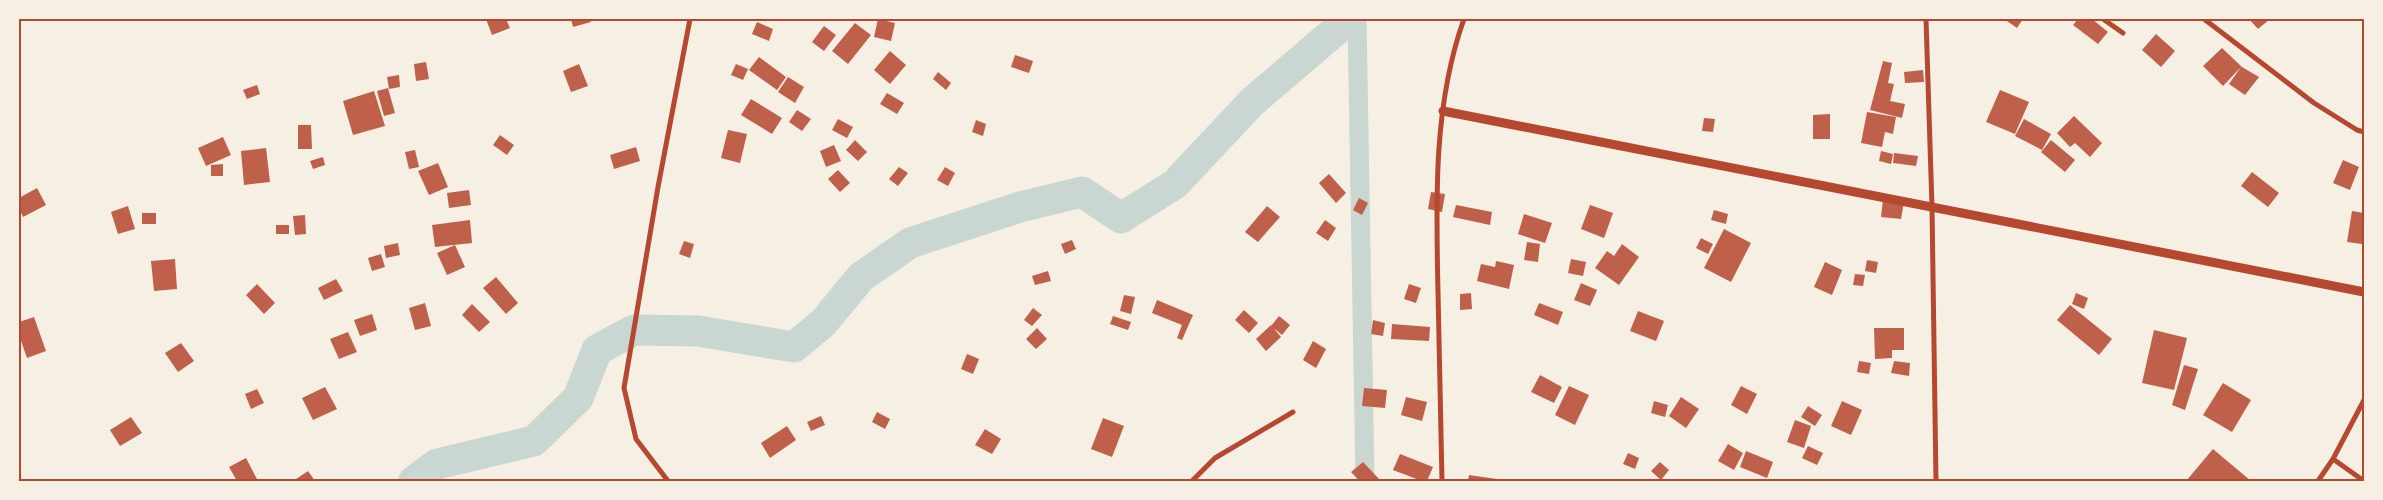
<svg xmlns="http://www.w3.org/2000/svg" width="2383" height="500" font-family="Arial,sans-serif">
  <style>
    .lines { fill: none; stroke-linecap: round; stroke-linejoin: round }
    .canal { stroke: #c9d6d2; stroke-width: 19 }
    .river { stroke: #c9d6d2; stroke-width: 31 }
    .building { fill: #bf614a }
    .minor { stroke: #b5482f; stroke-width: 5 }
    .tertiary { stroke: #b5482f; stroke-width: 9 }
    .neatline { fill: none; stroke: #b5482f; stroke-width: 2 }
  </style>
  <rect width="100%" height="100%" fill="#f6efe4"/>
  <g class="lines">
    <path class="canal" d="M1357,19L1365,481"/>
    <path class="river" d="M414,481L437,464L534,441L578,398L597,350L634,330L698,331L794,347L823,323L861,277L910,243L1020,207L1082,192L1121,218L1175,184L1252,102L1349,19"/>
  </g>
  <path class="building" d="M486,19H506L510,28L492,35Z
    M571,19H590L591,22L573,27Z
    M878,19L895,23L891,41L874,37Z
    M2004,19H2023L2017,28Z
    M2078,19H2092L2108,32L2098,44L2073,25Z
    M2249,19H2270L2258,29Z
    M757,22L773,29L769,41L752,34Z
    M855,23L871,35L848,64L832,51Z
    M824,26L836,35L824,51L812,42Z
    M2156,34L2175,51L2161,67L2142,50Z
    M2222,48L2242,67L2259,77L2245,95L2229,84L2241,67L2223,86L2203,66Z
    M890,51L906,65L890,84L874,70Z
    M1015,55L1033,61L1029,73L1011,67Z
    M759,57L786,77L777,90L749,70Z
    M1883,61L1892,63L1888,83L1894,84L1890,101L1905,104L1902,118L1870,110Z
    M426,62L429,79L416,81L414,64Z
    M579,64L588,86L571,92L563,71Z
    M736,64L748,69L743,80L731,75Z
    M1923,70L1924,82L1905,83L1904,72Z
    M938,72L951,83L946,90L933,79Z
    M399,75L400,87L389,89L387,77Z
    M788,77L804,87L795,103L778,92Z
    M257,85L260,94L247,99L243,90Z
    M388,88L395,113L384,116L377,91Z
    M2000,90L2029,102L2015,134L1986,122Z
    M374,91L385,126L353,135L343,101Z
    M887,93L904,103L897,114L880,104Z
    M751,99L782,118L772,134L741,115Z
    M797,110L811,119L802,131L789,122Z
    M1867,112L1896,117L1893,134L1885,132L1882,147L1861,143Z
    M1830,114V139H1813V115Z
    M2074,116L2102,143L2090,157L2075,143L2070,147L2057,133Z
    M1704,118L1715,119L1713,132L1702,131Z
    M838,119L853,127L847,138L832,130Z
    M2024,119L2051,134L2042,150L2015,136Z
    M976,120L986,124L983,136L972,132Z
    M298,125H311L312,149H298Z
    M728,130L747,134L740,163L721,158Z
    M500,135L514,145L507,155L493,145Z
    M223,137L231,155L206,166L198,148Z
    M855,140L867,152L858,161L846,150Z
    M2051,140L2075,160L2065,172L2041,152Z
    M834,145L841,161L826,167L820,151Z
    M636,147L640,161L614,169L610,155Z
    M266,148L270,182L244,185L241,151Z
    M415,150L419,167L409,169L405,152Z
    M1881,151L1893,154L1891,164L1879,161Z
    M1894,153L1918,156L1916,166L1893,163Z
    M323,157L325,165L313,169L310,161Z
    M2343,160L2359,167L2350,190L2333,183Z
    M438,163L448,187L429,195L418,171Z
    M223,164V176H211V165Z
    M899,167L908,173L898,186L889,179Z
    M945,167L955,173L948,186L937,180Z
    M838,170L850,183L840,192L828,179Z
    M2252,172L2279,193L2268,207L2241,186Z
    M1329,174L1346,193L1336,203L1319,183Z
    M37,188L46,205L23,217L19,208V198Z
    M469,190L471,205L449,208L447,193Z
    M1431,192L1445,194L1442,212L1428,209Z
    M1359,198L1368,203L1362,215L1353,210Z
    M1883,199L1904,202L1901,219L1881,217Z
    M1456,205L1492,212L1490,225L1453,217Z
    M1590,205L1613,213L1604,238L1581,229Z
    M128,206L135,229L118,234L111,212Z
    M1267,206L1280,217L1258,242L1245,232Z
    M1714,210L1728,214L1726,224L1711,220Z
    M2352,211L2364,213L2362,244L2347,242Z
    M142,213H156V224H142Z
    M1524,214L1552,223L1545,243L1518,234Z
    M305,215L306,234L295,235L293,216Z
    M470,220L472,243L435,247L432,225Z
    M1325,220L1336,228L1328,241L1316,233Z
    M276,225H289V234H276Z
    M1724,229L1751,243L1731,282L1704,268Z
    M1701,238L1713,244L1708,254L1696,248Z
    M1072,240L1076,249L1065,254L1061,244Z
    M684,241L694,244L690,258L679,254Z
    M1527,242L1540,244L1538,262L1524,260Z
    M398,243L400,255L386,258L384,246Z
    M1622,244L1639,257L1619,285L1595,268L1607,251L1614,256Z
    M455,245L465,267L447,275L437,253Z
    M381,254L385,267L372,271L368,258Z
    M175,259L177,289L154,291L151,261Z
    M1571,259L1586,262L1583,276L1568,273Z
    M1867,260L1878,262L1876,273L1865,271Z
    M1496,261L1514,265L1509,289L1477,281L1481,264L1495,267Z
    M1825,262L1842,270L1832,295L1814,287Z
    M1048,271L1051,281L1035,285L1032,276Z
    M1855,274L1865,275L1863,286L1853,285Z
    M496,277L518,303L506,314L483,288Z
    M336,279L343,291L324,300L318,288Z
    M1581,283L1597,290L1590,306L1574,300Z
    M257,284L275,303L264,314L246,295Z
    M1409,284L1421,288L1416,303L1404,299Z
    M1471,293L1472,309L1460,310V294Z
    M2076,293L2088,298L2084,309L2072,304Z
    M1124,295L1135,297L1131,314L1120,311Z
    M1157,300L1193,315L1182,340L1177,338L1182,325L1152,313Z
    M425,303L431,326L415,330L409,308Z
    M1539,303L1563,312L1558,325L1534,315Z
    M472,304L490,322L479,332L462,315Z
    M2070,305L2112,339L2099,355L2057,320Z
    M1033,308L1042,315L1032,326L1024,320Z
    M1244,310L1258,323L1249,333L1235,320Z
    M1638,311L1664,321L1656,341L1630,331Z
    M372,314L377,330L360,336L354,320Z
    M1113,316L1131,322L1128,330L1110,324Z
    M1279,316L1290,325L1282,335L1271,326Z
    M34,317L46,351L27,358L19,335V322Z
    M1373,320L1385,323L1383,336L1371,334Z
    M1392,324L1430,327L1429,341L1391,339Z
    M1271,325L1281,337L1266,351L1256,339Z
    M1037,328L1047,339L1036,349L1026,339Z
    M1874,328H1904V350H1892V358L1875,359Z
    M2154,330L2187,338L2174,390L2142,383Z
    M348,332L357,352L339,359L330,339Z
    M1313,341L1326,349L1316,368L1303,360Z
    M181,343L194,361L178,372L165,353Z
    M967,354L979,359L973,374L961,369Z
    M1859,361L1871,363L1869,374L1857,372Z
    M1894,361L1910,363L1909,376L1891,373Z
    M2184,365L2198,369L2185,410L2172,405Z
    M1540,375L1562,387L1554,403L1531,392Z
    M2223,383L2251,400L2232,432L2203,415Z
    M1569,386L1589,395L1575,425L1555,415Z
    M1741,386L1757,394L1747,414L1731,405Z
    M325,387L337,409L313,420L302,398Z
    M1364,388L1387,390L1385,408L1362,406Z
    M257,389L264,403L251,409L245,394Z
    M1406,397L1427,402L1422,421L1401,415Z
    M1681,397L1699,409L1686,428L1669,416Z
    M1654,401L1668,405L1665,417L1651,413Z
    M1842,401L1862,410L1851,435L1831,426Z
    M1808,406L1822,415L1815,426L1801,417Z
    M877,412L890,419L885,429L872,422Z
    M821,416L825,425L811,431L807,422Z
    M131,417L142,433L120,446L110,430Z
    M1103,418L1124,426L1112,457L1091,449Z
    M1795,420L1811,426L1804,448L1787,442Z
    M787,426L796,440L770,458L761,443Z
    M985,429L1001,439L992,454L975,445Z
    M1728,444L1743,453L1734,470L1718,461Z
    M1808,446L1823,453L1817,465L1802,458Z
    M2213,449L2251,481H2186Z
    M1746,451L1773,462L1767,478L1740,467Z
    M1628,453L1639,458L1635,469L1623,464Z
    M1400,454L1433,467L1427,481H1422L1393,470Z
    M246,458L258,481H237L229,467Z
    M1363,462L1381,481H1360L1351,472Z
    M1660,462L1669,470L1661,480L1651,471Z
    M308,471L315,481H293Z
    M1469,475L1497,479L1496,481H1468Z"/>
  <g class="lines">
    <path class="minor" d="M1926,19L1932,207L1936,481
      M2103,19L2123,33
      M2204,19L2314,103L2357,130L2364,132
      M2333,459L2364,481
      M668,481L636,439L624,388L658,187L690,19
      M1192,481L1215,458L1293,412
      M1442,481C1441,418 1439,355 1438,292C1436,201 1433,105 1464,19
      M2318,481L2333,459L2364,400"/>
    <path class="tertiary" d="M1443,111L2364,292"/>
  </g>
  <rect width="2383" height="500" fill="none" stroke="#f6efe4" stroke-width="40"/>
  <rect x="20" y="20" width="2343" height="460" class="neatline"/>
</svg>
